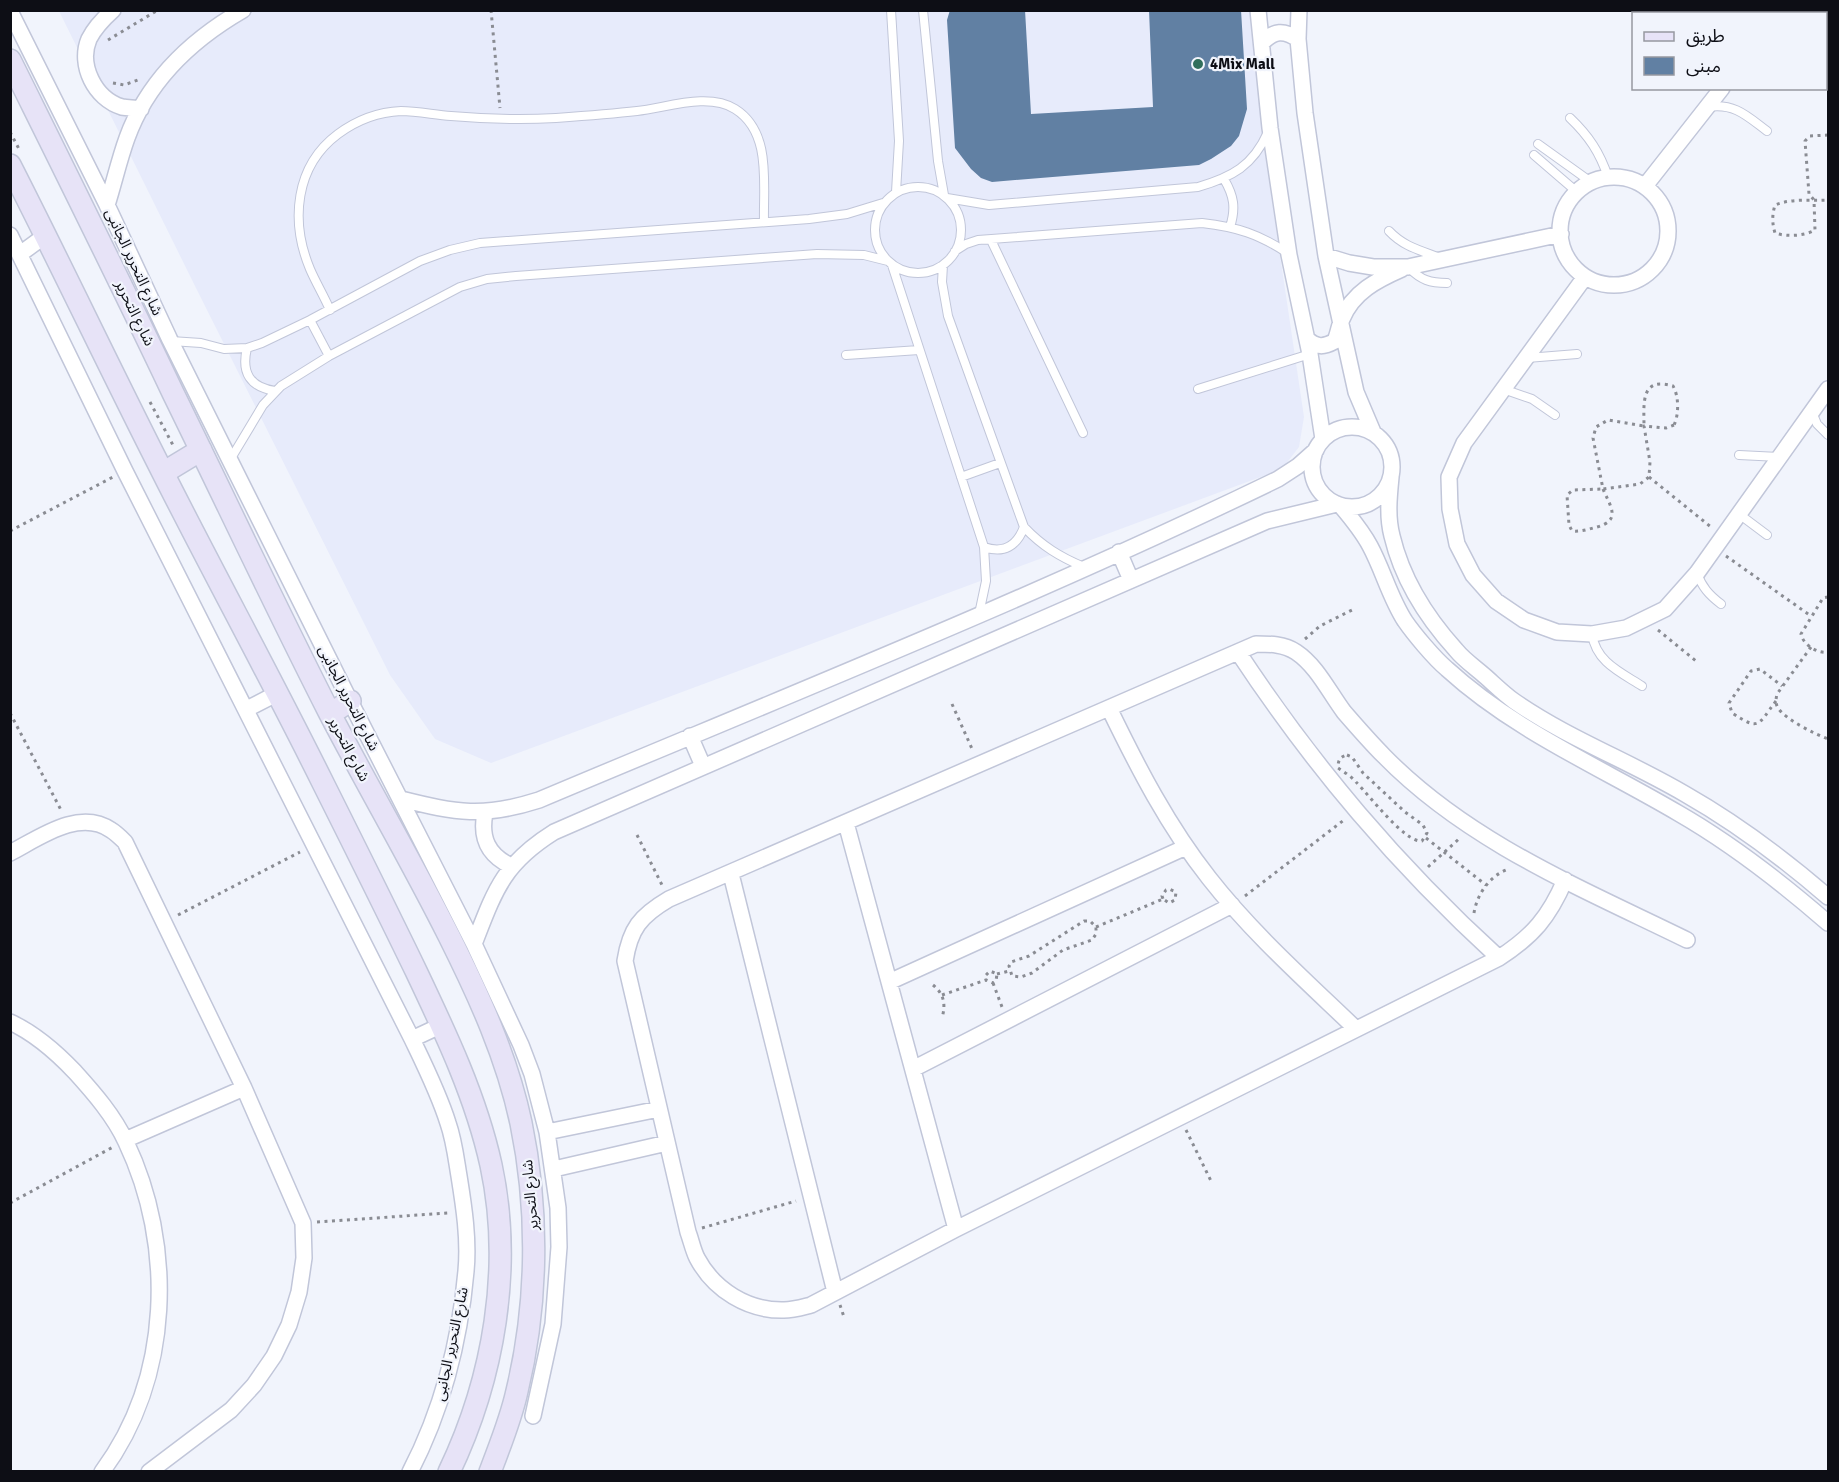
<svg xmlns="http://www.w3.org/2000/svg" width="1839" height="1482" font-family="Signika,'Noto Sans Arabic',sans-serif">
  <style>
    .built { fill: #e7ebfb }
    .building { fill: #6180a3 }
    .lines { fill: none; stroke-linecap: round; stroke-linejoin: round }
    .lane-casing { stroke: #c1c6d9; stroke-width: 10 }
    .street-casing { stroke: #c1c6d9; stroke-width: 18 }
    .secondary-casing { stroke: #c1c6d9; stroke-width: 24 }
    .path { stroke: #8a8c93; stroke-width: 3; stroke-dasharray: 3 4.5; stroke-linecap: butt }
    .lane { stroke: #fff; stroke-width: 8 }
    .street { stroke: #fff; stroke-width: 15 }
    .secondary { stroke: #e7e3f7; stroke-width: 21 }
    .poi-dot { fill: #316f5c; stroke: #f1f4fc; stroke-width: 2 }
    .labels { text-anchor: middle; stroke-width: 4.5; stroke-linejoin: round; paint-order: stroke }
    .poi-label { font-size: 15px; font-weight: bold; fill: #0d0e15; stroke: #f1f4fc; text-anchor: start }
    .street-label { font-size: 15px; fill: #0d0e15; stroke: #f1f4fc }
  </style>
  <rect width="100%" height="100%" fill="#f1f4fc"/>
  <path class="built" d="M59,11H1252L1262,134L1304,417L1299,447L1282,469L491,763L435,739L390,675L197,290Z"/>
  <path class="building" d="M950,10H1025L1031,114L1153,107L1149,10H1241L1247,109L1239,136L1231,146L1211,159L1199,165L992,182L981,178L971,169L955,148L947,20Z"/>
  <g class="lines">
    <defs>
      <path id="lane" d="M891,10L899,141L896,192
        M923,10L938,161L944,195
        M1708,107C1735,103 1747,116 1767,131
        M1570,118C1589,136 1600,153 1608,177
        M1538,144L1591,182
        M1534,155L1577,192
        M1224,179C1234,196 1236,208 1230,227
        M875 230a43 43 0 1 1 86 0a43 43 0 1 1-86 0Z
        M947,198L989,205L1198,187C1232,177 1253,166 1268,132
        M1389,231C1403,246 1419,250 1438,257
        M991,240L1083,433
        M955,251L966,244L978,240L1202,223C1237,227 1259,234 1289,254
        M892,265L984,547L986,581L979,614
        M943,265L942,282L948,316L1024,527C1042,546 1060,557 1084,567
        M1409,268C1421,280 1430,283 1447,283
        M330,310C324,296 316,283 310,269C290,221 295,166 338,134C357,120 378,112 401,111C418,111 435,115 451,116C486,119 521,120 556,118C583,116 610,114 637,111C666,108 708,92 735,109C772,132 763,184 764,222
        M310,320L329,356
        M171,341L201,343L224,349L247,348L262,343L310,320L420,261L450,250L480,243L809,219L847,214L883,203
        M247,348C241,373 250,387 275,391
        M846,355L919,350
        M1527,358L1577,354
        M1198,389L1310,354
        M1503,389L1532,399L1555,415
        M1812,412L1817,424L1828,435
        M1739,455L1779,457
        M230,460L263,405L281,386L329,356L460,287L487,279L516,276L817,254L864,255L888,261
        M961,477L1000,463
        M1739,514L1767,535
        M984,547C1004,554 1017,546 1024,527
        M1697,573C1702,587 1709,595 1721,604
        M1592,634C1596,662 1620,672 1642,686"/>
      <path id="street" d="M113,10C103,19 95,27 89,39C78,65 95,99 122,107C128,108 135,108 141,109
        M1258,10L1270,128L1289,255L1310,354L1323,439
        M1299,10L1298,39L1305,113L1326,256L1356,392L1373,432
        M10,11L107,205L170,340L350,701L474,944L521,1045L532,1074L547,1132L558,1208L559,1247L553,1324L533,1416
        M1782,14L1786,10
        M1262,43C1274,30 1284,30 1298,39
        M1560 231a54 54 0 1 1 108 0a54 54 0 1 1-108 0Z
        M1645,186L1722,88
        M107,205C114,183 119,160 127,138C148,80 191,40 243,10
        M10,235L125,471L412,1039C425,1066 439,1094 448,1123C454,1140 456,1158 459,1176C464,1207 469,1240 466,1271C460,1340 442,1410 410,1472
        M20,254L46,235
        M1326,256L1349,263L1373,267H1408L1561,234
        M1585,277L1464,443L1449,477L1450,509L1457,544L1473,575L1496,601L1524,620L1557,632L1592,634L1626,628L1665,609L1697,573L1828,389
        M1307,339C1317,348 1324,347 1335,341C1338,334 1339,326 1342,319C1353,292 1377,280 1402,269
        M1312 467a40 40 0 1 1 80 0a40 40 0 1 1-80 0Z
        M1391,477C1389,497 1387,517 1392,536C1402,578 1427,618 1456,650C1464,660 1476,668 1486,677C1495,685 1504,694 1514,701C1567,738 1629,761 1685,794C1736,823 1784,859 1828,897
        M1341,506C1352,519 1362,531 1370,546C1383,570 1390,598 1405,621C1414,634 1434,658 1447,669C1515,731 1600,767 1678,813C1732,844 1782,883 1828,923
        M1119,552L1131,580
        M1238,652C1314,767 1397,865 1499,958
        M1109,708C1138,768 1168,826 1209,878C1252,933 1306,981 1356,1029
        M247,709L278,693
        M690,736L703,766
        M401,799C457,813 483,818 539,800C786,696 1037,596 1278,479L1298,466L1316,450
        M485,813C480,838 488,855 511,866
        M846,823L956,1229
        M10,853C39,838 79,808 111,830C116,833 121,838 125,842L244,1088L303,1223L304,1258L299,1292L289,1325L274,1356L254,1385L231,1410L149,1472
        M731,874L835,1292
        M1565,880C1549,917 1533,936 1499,958L956,1229L811,1305C803,1307 793,1310 784,1310C748,1311 714,1290 697,1258C693,1250 691,1240 688,1232L625,961C630,929 640,916 669,899L1256,644C1270,644 1284,644 1296,652C1317,666 1329,692 1344,712C1357,727 1370,742 1384,756C1468,842 1581,888 1687,940
        M474,944C495,890 503,864 554,832L1267,521L1337,504
        M889,982L1186,847
        M10,1022C34,1033 57,1053 75,1072C94,1093 114,1116 126,1142C175,1245 172,1377 102,1472
        M412,1039L442,1025
        M913,1069L1232,905
        M547,1132L659,1109
        M125,1140L244,1088
        M554,1169L667,1143"/>
      <path id="secondary" d="M10,60C65,171 120,281 173,393C225,499 275,606 329,712C368,787 411,860 449,936C479,996 507,1057 521,1123C539,1210 538,1304 517,1391C511,1419 500,1445 490,1472
        M10,165C62,267 111,371 163,473C216,578 272,680 324,785C355,847 386,909 416,971C446,1034 476,1097 491,1165C513,1267 494,1378 449,1472
        M163,473L201,450
        M330,714L350,701"/>
    </defs>
    <use href="#lane" class="lane-casing"/>
    <use href="#street" class="street-casing"/>
    <use href="#secondary" class="secondary-casing"/>
    <path class="path" d="M491,10L500,108
      M108,40L158,10
      M113,83L124,85L138,80
      M10,132L19,149
      M1828,135L1810,136L1805,141L1809,194L1814,200L1815,230C1805,236 1787,237 1775,233C1772,223 1772,215 1775,205C1792,198 1811,201 1828,200
      M150,402L174,447
      M1674,425L1666,428L1644,426L1650,462L1649,477L1640,484L1603,489L1593,438L1596,427L1608,420L1644,426C1644,404 1640,376 1673,386C1679,396 1679,415 1674,425
      M1649,477L1711,527
      M1603,489C1610,506 1622,520 1597,527C1589,529 1581,532 1572,531L1569,525L1567,495L1573,490Z
      M10,531L113,477
      M1726,556L1811,616
      M1828,597L1823,598L1801,634C1803,645 1818,654 1828,652
      M1658,630L1696,661
      M1305,639L1320,626L1354,609
      M1811,647L1777,694C1776,699 1775,703 1778,708C1786,720 1815,734 1828,739
      M1776,701C1757,726 1760,731 1732,713L1729,703L1751,671L1760,669L1782,686
      M952,704L973,751
      M10,713L61,810
      M1347,755L1352,757L1363,773L1405,812L1423,825L1427,833L1422,841C1405,843 1369,795 1356,782C1351,776 1344,772 1338,768C1338,760 1340,757 1347,755Z
      M637,835L663,887
      M1426,838L1486,885
      M1428,867L1461,837
      M1245,896L1344,820
      M1474,913C1477,894 1490,875 1509,869
      M178,915L300,852
      M1084,921H1090L1096,927V934L1092,940L1063,950L1032,973L1021,977L1012,976L1009,966L1011,962L1029,956Z
      M1096,927L1163,899L1169,903L1175,900L1176,892L1169,889L1166,890L1162,896L1163,899
      M997,974L1009,971
      M993,983L1002,1007
      M933,985C944,994 946,1004 942,1018
      M942,995L986,980L993,983L996,981L997,974L990,971L985,976L986,980
      M1186,1130L1212,1183
      M10,1203L113,1147
      M317,1222L448,1213
      M702,1228L796,1201
      M840,1305L844,1317"/>
    <use href="#lane" class="lane"/>
    <use href="#street" class="street"/>
    <use href="#secondary" class="secondary"/>
  </g>
  <circle class="poi-dot" cx="1198" cy="64" r="6"/>
  <g class="labels">
    <g class="poi-label">
      <text x="1210" y="69">4Mix Mall</text>
    </g>
    <g class="street-label">
      <text transform="translate(134 262) rotate(65)" y="5">شارع التحرير الجانبى</text>
      <text transform="translate(135 313) rotate(64)" y="5">شارع التحرير</text>
      <text transform="translate(349 698) rotate(63)" y="5">شارع التحرير الجانبى</text>
      <text transform="translate(349 749) rotate(62)" y="5">شارع التحرير</text>
      <text transform="translate(530 1195) rotate(-95)" y="5">شارع التحرير</text>
      <text transform="translate(451 1344) rotate(-78)" y="5">شارع التحرير الجانبى</text>
    </g>
  </g>
  <rect width="1839" height="1482" fill="none" stroke="#0d0e15" stroke-width="24"/>
  <rect x="1632" y="12" width="195" height="78" fill="#f1f4fc" stroke="#9698a0" stroke-width="1.5"/>
  <rect x="1644" y="32" width="30" height="9" fill="#e7e3f7" stroke="#9698a0" stroke-width="1.5"/>
  <text x="1686" y="42" font-size="18" fill="#0d0e15">طريق</text>
  <rect x="1644" y="57" width="30" height="18" fill="#6180a3" stroke="#9698a0" stroke-width="1.5"/>
  <text x="1686" y="72" font-size="18" fill="#0d0e15">مبنى</text>
</svg>
